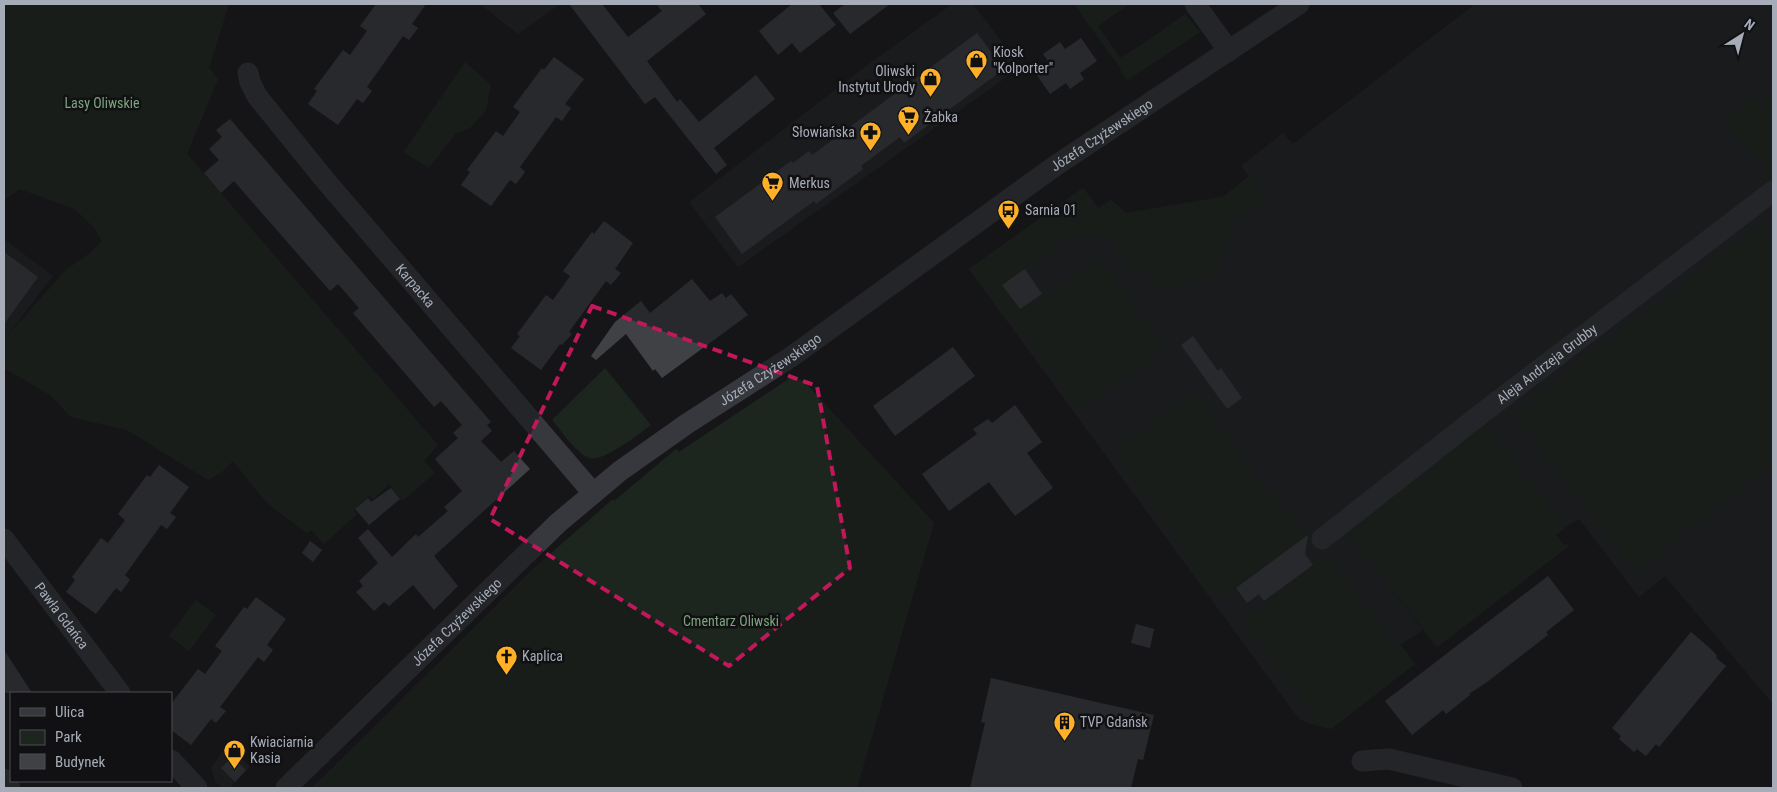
<svg xmlns="http://www.w3.org/2000/svg" width="1777" height="792" font-family="'Roboto Condensed',sans-serif">
  <style>
    .built { fill: #212225 }
    .green { fill: #1d261e }
    .building { fill: #3f4145 }
    .lines { fill: none; stroke-linecap: round; stroke-linejoin: round }
    .minor { stroke: #36383d; stroke-width: 21 }
    .marked { fill: none; stroke: #c2185b; stroke-width: 4; stroke-dasharray: 10 6; stroke-linejoin: round }
    .labels { text-anchor: middle; stroke-width: 5; stroke-linejoin: round; paint-order: stroke }
    .poi-label { font-size: 14px; fill: #a6adb9; stroke: #111113; text-anchor: start }
    .park-label { font-size: 14px; fill: #7ca57d; stroke: #111113 }
    .street-label { font-size: 14px; fill: #a6adb9; stroke: #111113 }
  </style>
  <rect width="100%" height="100%" fill="#161618"/>
  <path class="built" d="M480,4H560L518,34Z
    M952,4H973L1021,67L738,267L689,202L869,64Z
    M1475,4H1773V704L1665,576L1639,597L1579,519L1566,527L1484,420L1344,528L1423,630L1398,646L1312,713L1299,719L969,269L1083,188L1098,208L1111,200L1126,213L1223,197L1249,176L1241,166L1283,133L1293,144Z
    M5,240L53,276L8,335L4,332Z
    M222,752L239,756L250,767L229,788H222L215,781L211,768Z"/>
  <path class="green" d="M4,4H229L209,68L218,79L187,154L438,445L424,461L435,473L402,501L389,484L373,499L370,495L354,510L357,514L324,544L311,530L307,533L267,503L233,461L223,471L208,480L127,430L71,417L50,395L4,368V332L8,335L66,270L90,253L102,241L95,229L75,209L20,189L4,200Z
    M1074,4H1129L1098,26L1120,58L1146,42L1185,14L1200,32L1127,80L1120,70L1121,69Z
    M465,62L491,85L486,110L470,128L455,134L429,168L404,152Z
    M1773,92V214L1752,188L1771,172L1723,126L1749,95L1760,105Z
    M1250,176L1266,199L1234,222L1224,240L1217,273L1164,292L1145,269L1136,274L1107,236H1074L1002,286L1022,312L1100,257L1165,350L1078,411L1012,320L1008,322L969,269L1083,188L1098,208L1111,200L1126,213L1223,197Z
    M1762,223L1773,238V465L1635,572L1513,415Z
    M605,368L651,425C639,434 604,462 590,458C577,455 561,430 552,420Z
    M790,378L803,380L934,523L857,788H312L534,568L613,499L614,501L676,449L679,452Z
    M1194,392L1266,491L1271,487L1306,536L1215,602L1180,555L1185,551L1112,452Z
    M1484,420L1566,527L1556,535L1565,546L1567,544L1569,546L1437,647L1344,528Z
    M1327,556L1398,646L1401,645L1415,664L1331,729L1310,724L1299,719L1312,712L1242,622Z
    M196,600L216,615L189,651L169,636Z"/>
  <path class="building" d="M376,4H426L412,24L418,28L409,40L403,36L367,87L372,91L363,103L357,99L338,125L308,104L317,91L314,89L343,50L350,55L367,31L360,26Z
    M569,4H602L628,37L662,11L656,4H698L706,14L647,61L677,102L680,99L699,122L756,75L775,99L714,148L727,165L716,174L655,97L645,104Z
    M792,4H819L836,25L800,53L792,43L778,55L759,31Z
    M845,4H890L850,34L833,13Z
    M977,33L1004,69L904,143L900,137L861,166L863,169L816,204L814,201L742,254L715,217L791,161L793,163L809,151L812,155Z
    M1081,38L1097,61L1080,73L1084,79L1070,89L1066,83L1050,94L1034,71L1048,61L1043,54L1060,42L1065,49Z
    M554,57L584,79L565,104L571,108L562,121L556,117L520,167L525,172L516,184L510,180L491,206L461,185L470,172L467,170L496,131L503,136L520,112L513,107L542,68L544,70Z
    M230,119L491,422L487,425L492,431L481,441L501,462L514,451L530,469L434,556L458,586L434,610L413,585L389,606L384,602L374,611L356,592L363,586L359,581L378,563L358,538L368,529L392,557L416,534L418,537L448,511L444,507L462,491L435,459L458,438L453,433L462,425L441,401L434,407L353,313L359,308L338,284L330,291L234,181L221,193L204,173L219,160L209,149L222,137L216,130Z
    M604,221L633,243L615,269L621,273L611,285L606,281L569,332L572,334L562,345L560,344L541,370L511,348L520,336L517,334L546,295L553,300L570,276L563,271L592,232L594,234Z
    M4,252L38,277L4,324Z
    M1025,269L1042,294L1020,309L1002,285Z
    M692,279L710,301L722,293L726,298L731,294L748,315L662,378L655,369L653,371L626,334L596,360L591,356L615,322L641,301L650,313Z
    M1193,336L1218,371L1221,368L1242,398L1227,409L1181,345Z
    M953,347L975,376L895,436L873,406Z
    M1015,405L1042,442L1027,453L1053,488L1015,516L989,482L949,511L922,474L977,434L973,429L988,419L992,423Z
    M159,465L189,487L170,513L176,517L167,529L161,525L125,575L130,580L121,592L116,588L96,614L66,592L75,580L72,577L101,538L108,543L125,520L118,514L147,475L150,477Z
    M391,488L400,499L369,525L355,509L368,498L371,502Z
    M1308,535L1305,554L1313,565L1264,601L1259,594L1247,603L1236,588Z
    M310,541L322,550L313,562L302,553Z
    M1548,576L1574,610L1546,632L1548,635L1487,682L1469,694L1470,695L1446,714L1443,710L1412,735L1385,701Z
    M256,597L286,619L267,645L273,650L264,662L258,657L220,707L226,711L216,723L211,719L191,745L171,730V704L198,669L205,674L222,651L215,646L244,607L247,609Z
    M1136,624L1154,629L1150,648L1131,643Z
    M1691,632L1712,650L1717,656L1716,658L1726,666L1659,747L1656,744L1646,756L1637,749L1634,752L1619,739L1621,736L1612,728Z
    M4,650L32,693H4Z
    M991,678L1154,715L1143,760L1138,759L1131,788H970L985,723L981,722Z
    M232,757L246,770L235,782L221,768Z"/>
  <g class="lines">
    <g class="minor">
      <path d="M1195,4L1229,51"/>
      <path id="s1" d="M248,73L250,82L257,96L325,180L593,493"/>
      <path id="s2" d="M4,539L120,693"/>
      <path id="s3" d="M1322,539L1481,414L1773,191"/>
      <path d="M171,760L197,788"/>
      <path d="M1362,761L1389,759L1512,788"/>
      <path d="M4,779L10,788"/>
      <path id="s4" d="M286,788L558,523L620,471L688,423L791,357L1055,166L1299,4"/>
    </g>
  </g>
  <path d="M0 0H1777V792H0ZM592,306L817,386L850,568L729,666L490,519Z" fill="#161618" fill-opacity=".55" fill-rule="evenodd"/>
  <path class="marked" d="M592,306L817,386L850,568L729,666L490,519Z"/>
  <defs>
    <symbol id="shop-pin" viewBox="-11 -11 22 30"><path d="M0 17L-7.5 6A9.5 9.5 0 1 1 7.5 6Z" fill="#ffb026" stroke="#111113"/><path d="M-5-2.5h2.3a2.7 3.5 0 0 1 5.4 0H5L5.5 6h-11ZM-1.5-2.5h3a1.5 2.3 0 0 0-3 0Z" fill="#111"/></symbol>
    <symbol id="supermarket-pin" viewBox="-11 -11 22 30"><path d="M0 17L-7.5 6A9.5 9.5 0 1 1 7.5 6Z" fill="#ffb026" stroke="#111113"/><path d="M-6-5.5h2.5l.6 2H6L4.5 2H-2.5L-4.4-4H-6ZM-1.5 3.2a1.3 1.3 0 1 0 .1 0ZM3 3.2a1.3 1.3 0 1 0 .1 0Z" fill="#111"/></symbol>
    <symbol id="pharmacy-pin" viewBox="-11 -11 22 30"><path d="M0 17L-7.5 6A9.5 9.5 0 1 1 7.5 6Z" fill="#ffb026" stroke="#111113"/><path d="M-2-6h4v4h4v4h-4v4h-4v-4h-4v-4h4Z" fill="#111"/></symbol>
    <symbol id="bus-pin" viewBox="-11 -11 22 30"><path d="M0 17L-7.5 6A9.5 9.5 0 1 1 7.5 6Z" fill="#ffb026" stroke="#111113"/><path d="M-5-6H5V4H4V6H2V4H-2V6H-4V4H-5ZM-3.5-4V0h7V-4ZM-3.5 1.2v1.5H-2V1.2ZM2 1.2v1.5H3.5V1.2Z" fill="#111"/></symbol>
    <symbol id="church-pin" viewBox="-11 -11 22 30"><path d="M0 17L-7.5 6A9.5 9.5 0 1 1 7.5 6Z" fill="#ffb026" stroke="#111113"/><path d="M-1.2-6h2.4v3.5h3.3v2.4h-3.3V6h-2.4V-.1h-3.3v-2.4h3.3Z" fill="#111"/></symbol>
    <symbol id="building-pin" viewBox="-11 -11 22 30"><path d="M0 17L-7.5 6A9.5 9.5 0 1 1 7.5 6Z" fill="#ffb026" stroke="#111113"/><path d="M-4-6H4V6H1V3H-1V6H-4ZM-2.5-4.3h1.7v1.8h-1.7ZM.8-4.3h1.7v1.8H.8ZM-2.5-1h1.7V.8h-1.7ZM.8-1h1.7V.8H.8Z" fill="#111"/></symbol>
  </defs>
  <g fill-rule="evenodd">
    <use href="#shop-pin" x="964" y="48" width="25" height="34"/>
    <use href="#shop-pin" x="918" y="66" width="25" height="34"/>
    <use href="#supermarket-pin" x="896" y="104" width="25" height="34"/>
    <use href="#pharmacy-pin" x="858" y="120" width="25" height="34"/>
    <use href="#supermarket-pin" x="760" y="170" width="25" height="34"/>
    <use href="#bus-pin" x="996" y="198" width="25" height="34"/>
    <use href="#church-pin" x="494" y="644" width="25" height="34"/>
    <use href="#building-pin" x="1052" y="710" width="25" height="34"/>
    <use href="#shop-pin" x="222" y="738" width="25" height="34"/>
  </g>
  <g class="labels">
    <g class="poi-label">
      <text x="993" y="57">Kiosk<tspan x="993" dy="16">"Kolporter"</tspan></text>
      <text x="915" y="76" text-anchor="end">Oliwski<tspan x="915" dy="16">Instytut Urody</tspan></text>
      <text x="924" y="122">Żabka</text>
      <text x="855" y="137" text-anchor="end">Słowiańska</text>
      <text x="789" y="188">Merkus</text>
      <text x="1025" y="215">Sarnia 01</text>
      <text x="522" y="661">Kaplica</text>
      <text x="1080" y="727">TVP Gdańsk</text>
      <text x="250" y="747">Kwiaciarnia<tspan x="250" dy="16">Kasia</tspan></text>
    </g>
    <g class="park-label">
      <text x="102" y="108">Lasy Oliwskie</text>
      <text x="731" y="626">Cmentarz Oliwski</text>
    </g>
    <g class="street-label">
      <text dy="5" stroke="none"><textPath href="#s4" startOffset="1048">Józefa Czyżewskiego</textPath></text>
      <text dy="5" stroke="none"><textPath href="#s1" startOffset="272">Karpacka</textPath></text>
      <text dy="5" stroke="none"><textPath href="#s3" startOffset="285">Aleja Andrzeja Grubby</textPath></text>
      <text dy="5" stroke="none"><textPath href="#s4" startOffset="642">Józefa Czyżewskiego</textPath></text>
      <text dy="5" stroke="none"><textPath href="#s2" startOffset="96">Pawła Gdańca</textPath></text>
      <text dy="5" stroke="none"><textPath href="#s4" startOffset="238">Józefa Czyżewskiego</textPath></text>
    </g>
  </g>
  <rect width="1777" height="792" fill="none" stroke="#a6adb9" stroke-width="10"/>
  <rect x="10" y="692" width="162" height="90" fill="#111113" stroke="#4d4f55"/>
  <rect x="20" y="708" width="25" height="8" fill="#36383d" stroke="#4d4f55"/>
  <text x="55" y="717" font-size="15" fill="#a6adb9">Ulica</text>
  <rect x="20" y="730" width="25" height="15" fill="#1d261e" stroke="#4d4f55"/>
  <text x="55" y="742" font-size="15" fill="#a6adb9">Park</text>
  <rect x="20" y="754" width="25" height="15" fill="#3f4145" stroke="#4d4f55"/>
  <text x="55" y="767" font-size="15" fill="#a6adb9">Budynek</text>
  <g transform="translate(1742 35) rotate(36)" stroke="#111113" stroke-width="4" paint-order="stroke">
  <path d="M0-4L9 19L0 12L-9 19Z" fill="#a6adb9"/>
  <text y="-8" font-size="14" font-weight="bold" text-anchor="middle" fill="#a6adb9">N</text>
  </g>
</svg>
